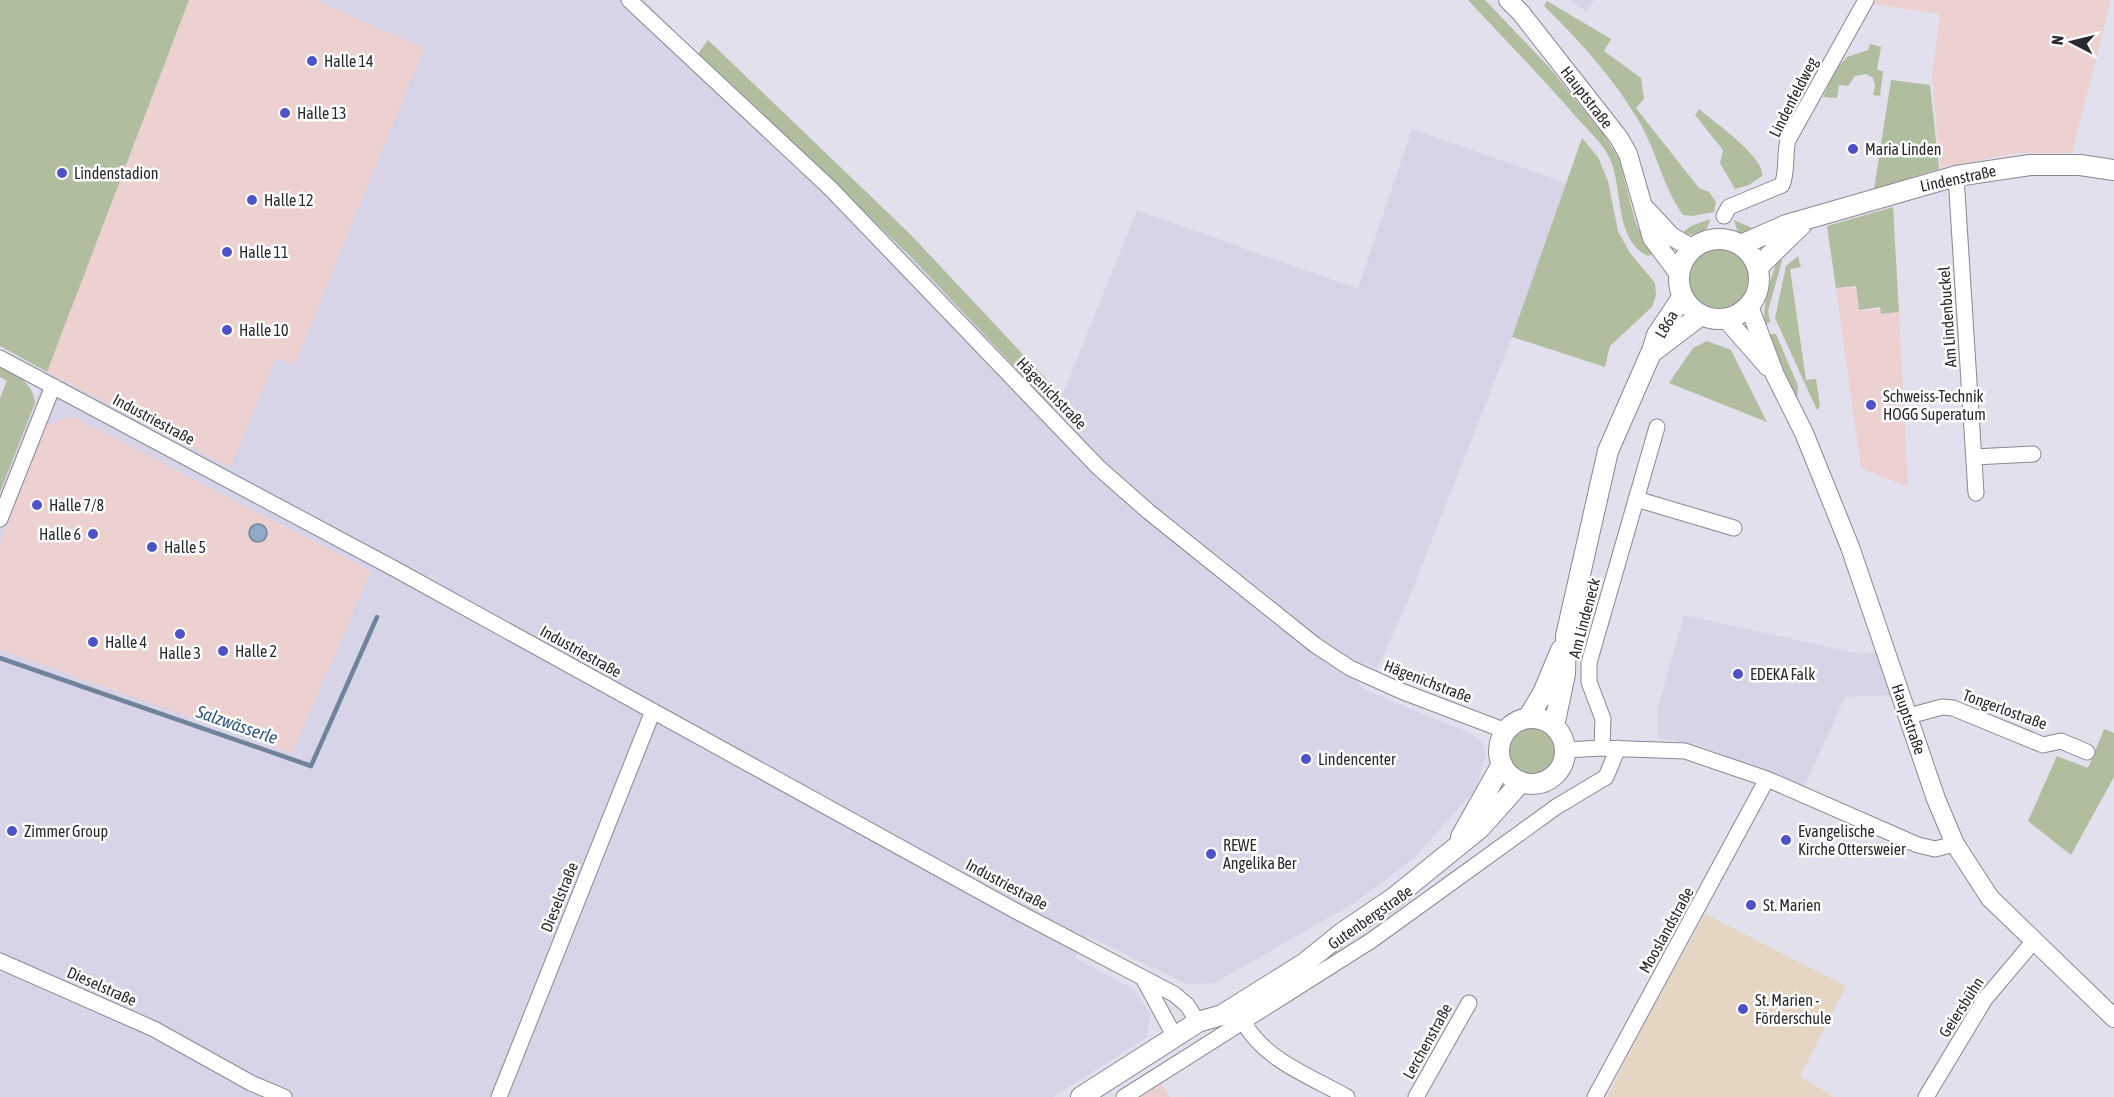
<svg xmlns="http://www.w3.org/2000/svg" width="2114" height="1097" font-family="'Asap Condensed',sans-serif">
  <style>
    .built { fill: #d7d4e8 }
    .industrial { fill: #ecd1d0 }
    .education { fill: #e4d6c3 }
    .green { fill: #b0be9f }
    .water { fill: #8fa9c8; stroke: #71839a; stroke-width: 1.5 }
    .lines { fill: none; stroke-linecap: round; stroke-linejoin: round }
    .stream { stroke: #71839a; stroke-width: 4.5 }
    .minor-casing { stroke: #898793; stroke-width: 17 }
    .tertiary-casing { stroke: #898793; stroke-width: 20 }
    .secondary-casing { stroke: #898793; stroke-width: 22 }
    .minor { stroke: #fff; stroke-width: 15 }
    .tertiary { stroke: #fff; stroke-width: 18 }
    .secondary { stroke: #fff; stroke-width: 20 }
    .poi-dot { fill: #4e52c8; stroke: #fff; stroke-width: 2 }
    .labels { text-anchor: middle; stroke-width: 5; stroke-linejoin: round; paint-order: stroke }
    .poi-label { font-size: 16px; fill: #2a292e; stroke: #fff; text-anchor: start }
    .street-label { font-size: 16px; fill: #2a292e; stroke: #fff }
    .water-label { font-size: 18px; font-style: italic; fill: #315782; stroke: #fff }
  </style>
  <rect width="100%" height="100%" fill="#e2e0ed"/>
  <path class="built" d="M189,0H645L697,55L781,131L912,258L1053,408L1062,396L1137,210L1358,289L1412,129L1566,183L1512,337L1408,601L1377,669L1319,647L1366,690L1474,735L1483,744L1486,754L1476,789L1414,858L1354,903L1215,983L1186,984L1088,936L1075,958L1134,989L1151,1015L1146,1038L1053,1097H0V492Z
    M1570,0H1594L1587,12Z
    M1684,615L1860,654L1879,651L1894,695L1845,697L1804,787L1699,745L1658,738V707Z"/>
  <path class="industrial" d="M189,0H314L424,48L294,366L276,358L230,467L47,372Z
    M1874,0H2111L2072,153H2017L1940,168L1932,77L1940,14L1872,4Z
    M1855,287L1859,311L1879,309L1880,314L1899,312L1908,487L1861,468L1836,289Z
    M71,416L371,571L292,753L0,650V544L46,426Z
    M1160,1082L1170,1097H1136Z"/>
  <path class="education" d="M1705,914L1846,986L1800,1076L1834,1097H1607L1639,1033Z"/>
  <path class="green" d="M0,0H189L47,372L0,346Z
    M1468,0H1485L1549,67L1605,136L1619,159L1636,224L1653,254L1648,256C1613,239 1624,187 1609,157C1602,143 1588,130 1577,118C1542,77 1504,39 1468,0Z
    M1547,1L1611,39L1604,51L1641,78L1644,99L1636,108L1699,188L1709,192L1716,202L1714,212L1692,216L1683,215C1663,187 1657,153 1640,123C1615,80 1579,40 1544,6Z
    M708,40L910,234L1062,396L1053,408L912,258L781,131L697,55Z
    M1870,44L1881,47L1877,70L1883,71L1880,96L1873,95L1875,85L1873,78L1866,74L1855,76L1848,86L1839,85L1837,98L1823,97L1836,69L1847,57L1868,50Z
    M1891,80L1930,85L1939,169L1874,189Z
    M1699,109C1713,121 1766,158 1762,176L1749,185L1735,189L1720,163L1723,150L1695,115Z
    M1582,138L1598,157L1608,181L1618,231L1630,253L1655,283L1656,295L1652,307L1610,346L1605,367L1512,337Z
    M1893,207L1899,312L1881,314L1880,307L1859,310L1856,286L1836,288L1827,226Z
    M1710,219C1708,235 1695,237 1682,233L1691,226Z
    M1734,220L1759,231L1747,235L1738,233Z
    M1688 278a32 32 0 1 1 64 0a32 32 0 1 1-64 0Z
    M1780,256L1782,261L1768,311L1770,322L1765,325C1761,311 1772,270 1780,256Z
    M1798,256L1801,267L1790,269L1806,380L1816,379L1820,406L1817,410L1775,318L1786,266Z
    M1768,334H1776L1798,386L1797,401Z
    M1707,341L1731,350L1767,422L1669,383L1693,348Z
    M0,366C16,375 33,382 35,403L0,492V398L7,381L0,377Z
    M1508 751a24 24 0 1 1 48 0a24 24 0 1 1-48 0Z
    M2104,729L2114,733V777L2071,855L2028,821L2057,756L2088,768Z"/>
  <path class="water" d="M249 533a9 9 0 1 1 18 0a9 9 0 1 1-18 0Z"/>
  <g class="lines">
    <path class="stream" d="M0,658L311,766L377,617"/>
    <defs>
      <path id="minor" d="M629,0L830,188L1099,468L1149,512L1315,645L1350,668L1401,691L1506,731
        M1956,176L1976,493
        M1724,216L1729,207L1782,185C1788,170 1784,156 1788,140L1866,0
        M0,358L395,569L1014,910L1174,994L1187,1005L1198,1022
        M1974,457L2033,454
        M1636,499L1734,528
        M0,519L53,386
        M1909,716L1942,707L1953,708L2043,745L2061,741L2087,752
        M1602,748L1603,719L1589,682V663L1657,427
        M1565,750L1602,748L1685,751L1767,779L1918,845L1935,849L1955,844
        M0,961L154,1029L251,1083L284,1097
        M1143,978L1175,1037
        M1244,1023C1266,1061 1310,1076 1347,1097
        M499,1097L653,711
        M1124,1097L1372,940L1556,807L1606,777L1618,748
        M1416,1097L1469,1003
        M1595,1097L1767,779
        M1926,1097L1985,999L2033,942"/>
      <path id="tertiary" d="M1508,0L1521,13L1619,138L1628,154L1652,238L1679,274
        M1645,208L1671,236L1693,249
        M1749,306L1775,375L1804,433L1850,547L1936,799L1955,844L1990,898L2114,1018
        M1726,319L1768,367"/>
      <path id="secondary" d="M1679 279a40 40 0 1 1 80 0a40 40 0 1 1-80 0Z
        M1741,245L1786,225L1956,176L2030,165H2080L2114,170
        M1758,267L1802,224
        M1652,351L1657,335L1683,296
        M1528,718L1543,693L1561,650
        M1499 751a33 33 0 1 1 66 0a33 33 0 1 1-66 0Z
        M1554,726L1565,674L1566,636L1608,451L1651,353L1701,315
        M1461,837L1502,764
        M1081,1097L1198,1022L1222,1015L1305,963L1342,933L1395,897L1480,828L1521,782"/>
    </defs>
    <use href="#minor" class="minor-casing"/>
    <use href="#tertiary" class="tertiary-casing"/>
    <use href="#secondary" class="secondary-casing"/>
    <use href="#minor" class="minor"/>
    <use href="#tertiary" class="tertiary"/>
    <use href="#secondary" class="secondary"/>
  </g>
  <g class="poi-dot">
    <circle cx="312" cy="61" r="6"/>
    <circle cx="285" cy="113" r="6"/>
    <circle cx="1853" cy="149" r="6"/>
    <circle cx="62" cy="173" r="6"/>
    <circle cx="252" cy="200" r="6"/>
    <circle cx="227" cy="252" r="6"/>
    <circle cx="227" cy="330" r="6"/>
    <circle cx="1871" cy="405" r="6"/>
    <circle cx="37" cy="505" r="6"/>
    <circle cx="93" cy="534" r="6"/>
    <circle cx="152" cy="547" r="6"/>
    <circle cx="180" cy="634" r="6"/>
    <circle cx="93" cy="642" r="6"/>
    <circle cx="223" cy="651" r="6"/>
    <circle cx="1738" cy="674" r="6"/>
    <circle cx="1306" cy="759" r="6"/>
    <circle cx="12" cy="831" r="6"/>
    <circle cx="1786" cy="840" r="6"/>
    <circle cx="1211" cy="854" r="6"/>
    <circle cx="1751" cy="905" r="6"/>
    <circle cx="1743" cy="1009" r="6"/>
  </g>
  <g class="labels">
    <g class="poi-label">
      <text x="324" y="67">Halle 14</text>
      <text x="297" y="119">Halle 13</text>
      <text x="1865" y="155">Maria Linden</text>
      <text x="74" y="179">Lindenstadion</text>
      <text x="264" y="206">Halle 12</text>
      <text x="239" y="258">Halle 11</text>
      <text x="239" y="336">Halle 10</text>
      <text x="1883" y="402">Schweiss-Technik<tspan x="1883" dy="18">HOGG Superatum</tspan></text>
      <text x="49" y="511">Halle 7/8</text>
      <text x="81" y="540" text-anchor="end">Halle 6</text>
      <text x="164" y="553">Halle 5</text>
      <text x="105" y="648">Halle 4</text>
      <text x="235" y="657">Halle 2</text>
      <text x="180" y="659" text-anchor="middle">Halle 3</text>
      <text x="1750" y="680">EDEKA Falk</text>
      <text x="1318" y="765">Lindencenter</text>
      <text x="24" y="837">Zimmer Group</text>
      <text x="1798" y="837">Evangelische<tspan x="1798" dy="18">Kirche Ottersweier</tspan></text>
      <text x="1223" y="851">REWE<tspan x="1223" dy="18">Angelika Ber</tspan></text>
      <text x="1763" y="911">St. Marien</text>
      <text x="1755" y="1006">St. Marien -<tspan x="1755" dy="18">Förderschule</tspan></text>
    </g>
    <g class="street-label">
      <text transform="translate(1587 97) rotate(52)" y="6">Hauptstraße</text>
      <text transform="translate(1793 97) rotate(-63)" y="6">Lindenfeldweg</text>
      <text transform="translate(1958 178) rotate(-12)" y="6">Lindenstraße</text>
      <text transform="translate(1947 317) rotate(-94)" y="6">Am Lindenbuckel</text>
      <text transform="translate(1666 324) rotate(-60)" y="6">L86a</text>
      <text transform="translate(1052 393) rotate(46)" y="6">Hägenichstraße</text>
      <text transform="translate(154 419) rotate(28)" y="6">Industriestraße</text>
      <text transform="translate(1584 618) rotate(-75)" y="6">Am Lindeneck</text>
      <text transform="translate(581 651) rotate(29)" y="6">Industriestraße</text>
      <text transform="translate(1428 681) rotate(21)" y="6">Hägenichstraße</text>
      <text transform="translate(2005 709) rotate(20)" y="6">Tongerlostraße</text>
      <text transform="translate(1909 719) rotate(71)" y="6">Hauptstraße</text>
      <text transform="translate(1007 884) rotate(28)" y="6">Industriestraße</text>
      <text transform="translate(559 897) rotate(-68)" y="6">Dieselstraße</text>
      <text transform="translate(1370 917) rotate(-35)" y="6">Gutenbergstraße</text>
      <text transform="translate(1666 930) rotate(-61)" y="6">Mooslandstraße</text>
      <text transform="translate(102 986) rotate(24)" y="6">Dieselstraße</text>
      <text transform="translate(1961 1007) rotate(-57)" y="6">Geiersbühn</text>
      <text transform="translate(1427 1041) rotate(-61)" y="6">Lerchenstraße</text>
    </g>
    <g class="water-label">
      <text transform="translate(237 725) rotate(19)" y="6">Salzwässerle</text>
    </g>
  </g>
  <g transform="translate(2072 42) rotate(277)" stroke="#ffffff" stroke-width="4.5" paint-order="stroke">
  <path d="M0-4.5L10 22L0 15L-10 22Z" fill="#2a292e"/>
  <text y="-9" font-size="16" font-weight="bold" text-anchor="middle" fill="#2a292e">N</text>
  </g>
</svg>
